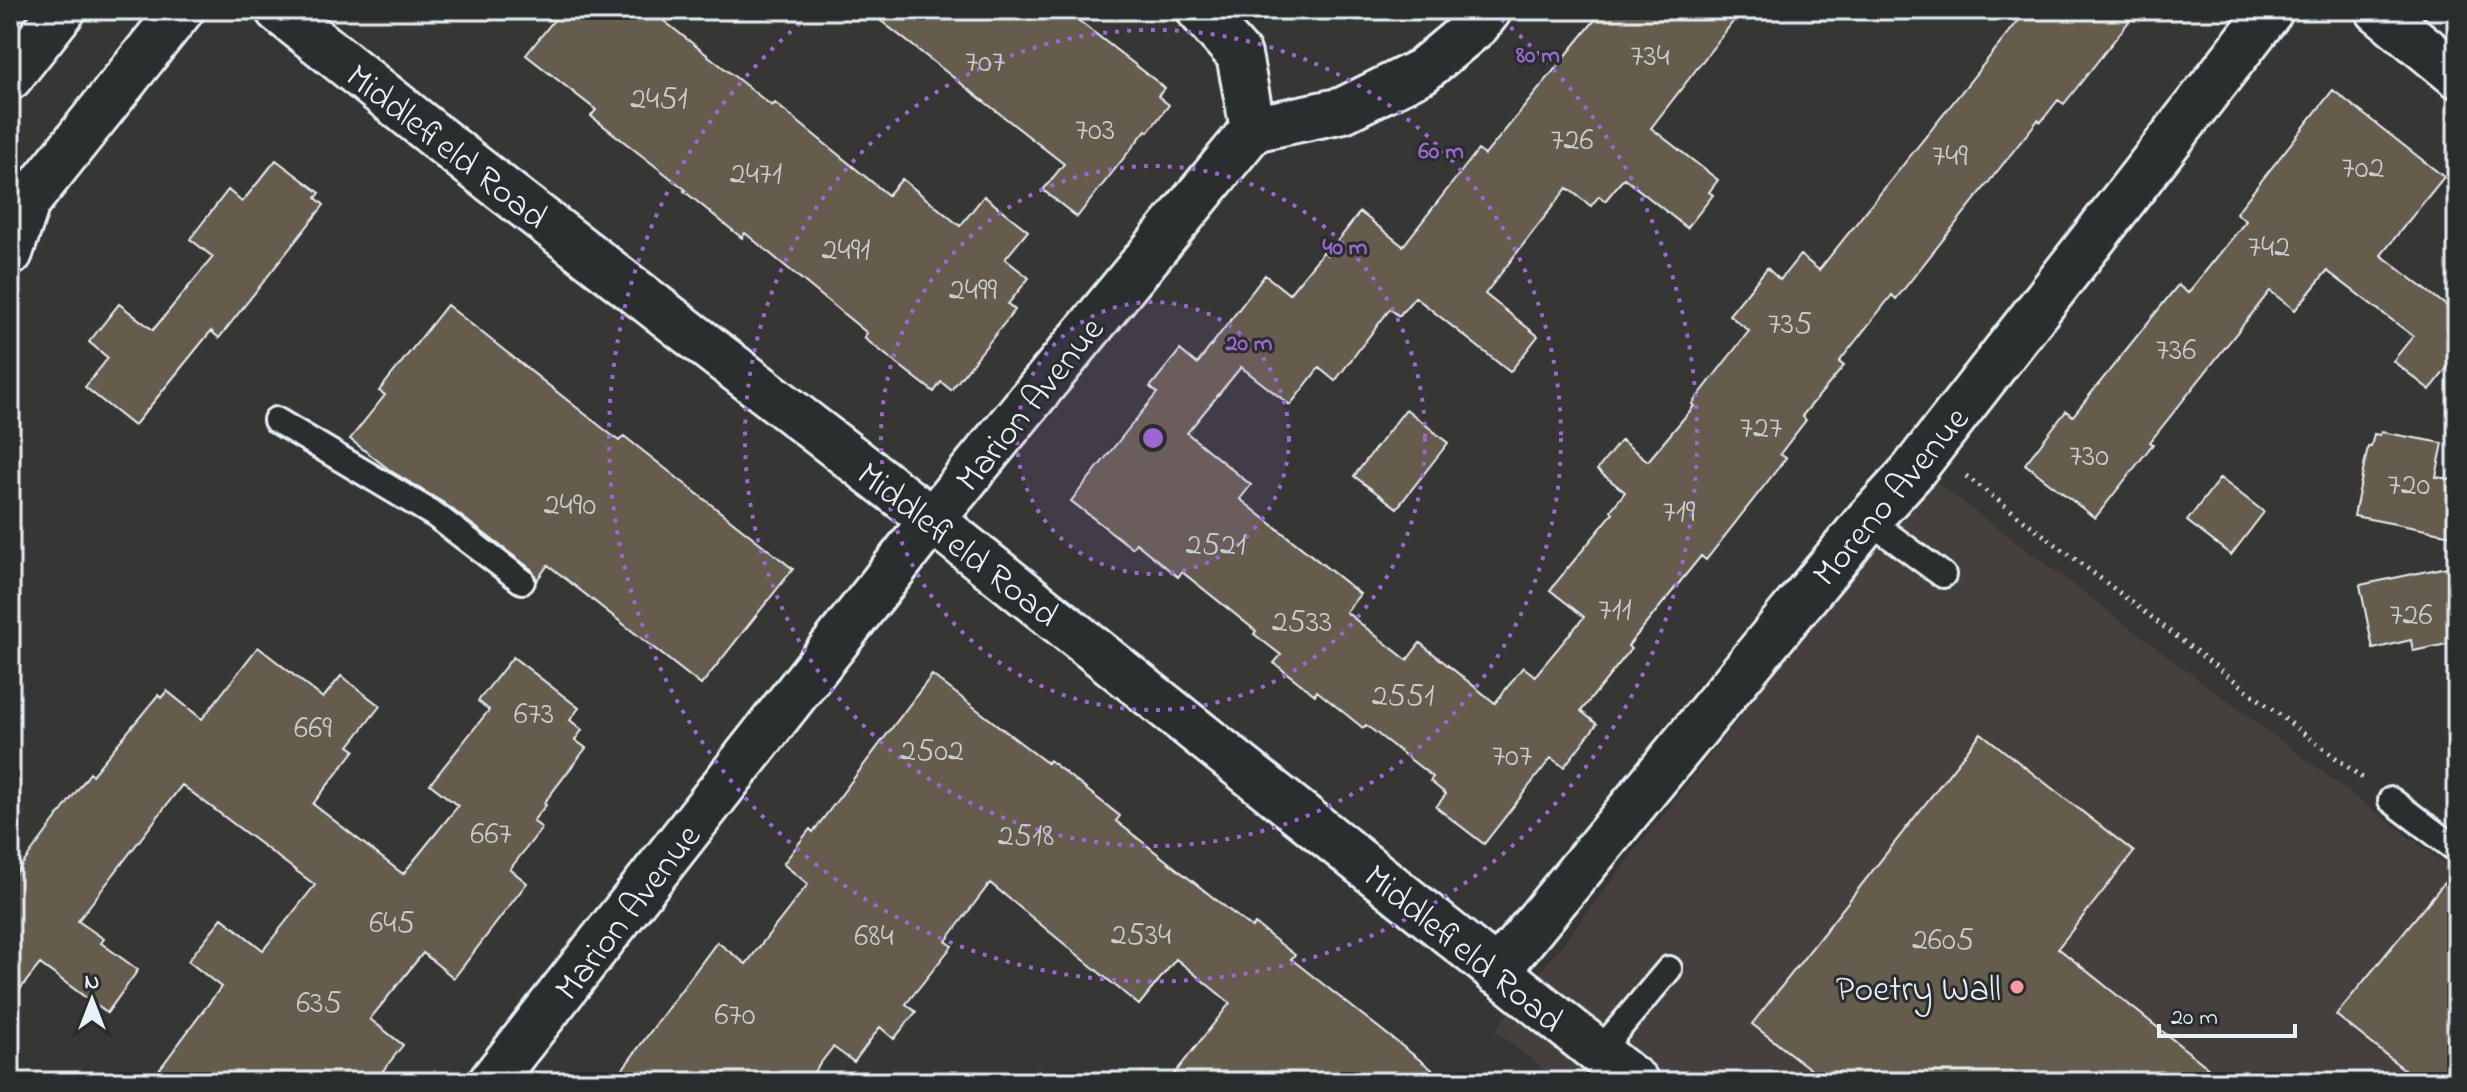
<svg xmlns="http://www.w3.org/2000/svg" width="2467" height="1092" font-family="'Indie Flower',sans-serif">
  <style>
    .built { fill: #44413c }
    .building { fill: #655c4d; stroke: #e8f1f8; stroke-width: 2 }
    .lines { fill: none; stroke-linecap: round; stroke-linejoin: round }
    .service-casing { stroke: #e8f1f8; stroke-width: 30 }
    .minor-casing { stroke: #e8f1f8; stroke-width: 50 }
    .secondary-casing { stroke: #e8f1f8; stroke-width: 50 }
    .primary-casing { stroke: #e8f1f8; stroke-width: 50 }
    .path { stroke: #e8f1f8; stroke-width: 5; stroke-dasharray: 2 6; stroke-linecap: butt }
    .service { stroke: #2a2d2e; stroke-width: 24 }
    .minor { stroke: #2a2d2e; stroke-width: 44 }
    .secondary { stroke: #2a2d2e; stroke-width: 44 }
    .primary { stroke: #2a2d2e; stroke-width: 44 }
    .ring { fill: none; stroke: #9c67d0; stroke-width: 4; stroke-dasharray: 4 8 }
    .poi-dot { fill: #ff9aa2; stroke: #2a2d2e; stroke-width: 3 }
    .labels { text-anchor: middle; stroke-width: 6; stroke-linejoin: round; paint-order: stroke }
    .number-label { font-size: 32px; fill: #c7cccd }
    .street-label { font-size: 36px; fill: #e8f1f8; stroke: #2a2d2e }
    .poi-label { font-size: 36px; fill: #e8f1f8; stroke: #2a2d2e; text-anchor: end }
    .centre { fill: #9c67d0; stroke: #2a2d2e; stroke-width: 4 }
    .ring-label { font-size: 24px; text-anchor: middle; font-weight: bold; fill: #9c67d0; stroke: #2a2d2e; stroke-width: 6; stroke-linejoin: round; paint-order: stroke }
  </style>
  <rect width="100%" height="100%" fill="#363634"/>
  <filter id="ink" filterUnits="userSpaceOnUse"><feTurbulence type="fractalNoise" baseFrequency=".0125" numOctaves="2"/><feDisplacementMap in="SourceGraphic" scale="16" xChannelSelector="R" yChannelSelector="G"/><feConvolveMatrix kernelMatrix="1 2 1 2 8 2 1 2 1" color-interpolation-filters="sRGB"/></filter>
  <g filter="url(#ink)">
    <path class="built" d="M1928,476L2457,873V1082H1559L1495,1030Z"/>
    <path class="building" d="M562,10H650L772,106L775,103L888,195L902,179L960,226L984,196L1028,231L1005,259L1029,278L1008,304L1015,310L951,390L941,382L934,392L864,338L867,333L745,233L742,238L684,191L686,190L591,116L596,110L526,55Z
      M867,10H1065L1165,88L1158,96L1169,105L1148,132L1146,130L1077,217L1043,190L1064,164Z
      M1603,10H1742L1651,128L1718,180L1709,192L1713,195L1687,228L1624,178L1605,201L1599,196L1591,206L1567,188L1485,294L1538,336L1510,372L1415,297L1399,316L1390,309L1335,381L1319,368L1290,405L1241,367L1187,433L1251,485L1240,499L1360,594L1346,612L1407,660L1420,643L1495,703L1523,667L1535,676L1584,617L1550,590L1613,513L1611,510L1625,492L1597,470L1621,440L1648,461L1694,406L1692,404L1749,331L1729,315L1767,268L1780,280L1800,255L1819,270L2027,10H2138L2064,104L2058,100L2041,122L2038,120L1896,299L1892,295L1839,362L1844,366L1802,416L1806,420L1780,454L1786,458L1706,560L1701,556L1628,646L1631,649L1581,711L1597,724L1564,767L1551,758L1484,844L1436,807L1446,794L1430,781L1433,777L1366,725L1363,728L1317,691L1315,695L1274,663L1281,655L1254,634L1256,631L1182,572L1178,577L1136,543L1132,548L1071,501L1157,393L1150,387L1180,350L1197,364L1265,275L1289,294L1324,251L1327,255L1360,212L1403,246L1478,150L1485,155Z
      M2333,90L2444,177L2381,255L2457,314V355L2430,390L2393,361L2413,336L2327,271L2295,310L2270,291L2150,442L2153,444L2095,518L2025,464L2066,411L2073,416L2178,285L2188,293L2246,221L2236,213Z
      M276,160L320,193L316,198L324,205L219,338L211,331L134,426L85,387L108,358L89,342L119,304L153,330L213,257L190,239L228,190L242,202Z
      M447,305L619,441L624,436L793,569L701,685L548,565L537,580L531,569L444,503L391,471L350,439L385,395L379,391Z
      M1406,409L1448,443L1397,508L1354,476Z
      M2381,432L2443,443L2436,477L2457,480V536L2354,516L2368,447H2371L2374,434L2380,435Z
      M2220,478L2264,512L2231,555L2187,521Z
      M2457,565V642L2413,651L2411,640L2373,649L2360,585Z
      M258,647L323,698L341,676L380,706L349,746L355,750L313,804L403,874L458,806L430,784L489,710L478,701L513,657L579,708L570,720L582,730L575,740L586,748L544,803L546,805L533,821L542,828L510,869L527,883L454,978L423,953L370,1019L403,1045L374,1082H150L221,987L188,961L222,918L263,950L315,885L182,785L78,921L104,939L101,943L138,970L107,1013L40,964L10,1002V881L90,773L92,775L158,695L161,698L167,691L202,719Z
      M932,675L1047,763L1049,760L1120,816L1116,821L1252,928L1255,924L1295,955L1291,959L1448,1082H1168L1230,1003L1176,959L1139,1005L990,883L946,941L952,946L906,1004L916,1012L894,1039L880,1027L854,1062L833,1047L806,1082H613L717,942L746,964L808,884L783,864L810,829L813,832Z
      M1981,733L2134,852L2058,948L2226,1082H1827L1752,1024Z
      M2457,867V1082H2420L2336,1015Z"/>
    <g class="lines">
      <defs>
        <path id="service" d="M276,420L435,515L522,581
          M1868,520L1943,575
          M2391,800L2457,850
          M1598,1053L1669,969"/>
        <path id="minor" d="M1199,10L1239,55L1253,129
          M2378,10L2457,75
          M10,253L28,200
          M1496,972L1868,520L1911,473L2271,10
          M491,1082L932,520L1253,129L1343,110L1422,71L1478,24L1489,10"/>
        <path id="secondary" d="M278,10L473,166L932,520L1636,1082"/>
        <path id="primary" d="M10,77L63,10
          M10,224L181,10"/>
      </defs>
      <use href="#service" class="service-casing"/>
      <use href="#minor" class="minor-casing"/>
      <use href="#secondary" class="secondary-casing"/>
      <use href="#primary" class="primary-casing"/>
      <path class="path" d="M1966,476L2365,780"/>
      <use href="#service" class="service"/>
      <use href="#minor" class="minor"/>
      <use href="#secondary" class="secondary"/>
      <use href="#primary" class="primary"/>
    </g>
  </g>
  <circle cx="1153" cy="438" r="136" fill="#9c67d0" fill-opacity=".12"/>
  <g class="ring">
    <circle cx="1153" cy="438" r="136"/>
    <circle cx="1153" cy="438" r="272"/>
    <circle cx="1153" cy="438" r="408"/>
    <path d="M1492 12A544 544 0 1 1 814 12"/>
  </g>
  <circle class="poi-dot" cx="2017" cy="987" r="8"/>
  <g class="labels">
    <g class="number-label">
      <text x="1650" y="65">734</text>
      <text x="985" y="71">707</text>
      <text x="659" y="108">2451</text>
      <text x="1095" y="139">703</text>
      <text x="1572" y="149">726</text>
      <text x="1950" y="165">749</text>
      <text x="2363" y="177">702</text>
      <text x="756" y="183">2471</text>
      <text x="2269" y="256">742</text>
      <text x="846" y="259">2491</text>
      <text x="973" y="299">2499</text>
      <text x="1790" y="333">735</text>
      <text x="2176" y="359">736</text>
      <text x="1761" y="437">727</text>
      <text x="2089" y="465">730</text>
      <text x="2409" y="494">720</text>
      <text x="570" y="514">2490</text>
      <text x="1679" y="521">719</text>
      <text x="1216" y="554">2521</text>
      <text x="1615" y="619">711</text>
      <text x="2411" y="624">726</text>
      <text x="1302" y="631">2533</text>
      <text x="1403" y="705">2551</text>
      <text x="534" y="723">673</text>
      <text x="313" y="737">669</text>
      <text x="932" y="760">2502</text>
      <text x="1512" y="765">707</text>
      <text x="491" y="843">667</text>
      <text x="1026" y="845">2518</text>
      <text x="392" y="932">645</text>
      <text x="1141" y="944">2534</text>
      <text x="874" y="945">684</text>
      <text x="1943" y="949">2605</text>
      <text x="319" y="1012">635</text>
      <text x="735" y="1024">670</text>
    </g>
    <g class="street-label">
      <text transform="translate(448 145) rotate(38)" y="13">Middlefield Road</text>
      <text transform="translate(1028 403) rotate(-51)" y="13">Marion Avenue</text>
      <text transform="translate(1889 495) rotate(-50)" y="13">Moreno Avenue</text>
      <text transform="translate(959 543) rotate(38)" y="13">Middlefield Road</text>
      <text transform="translate(626 911) rotate(-52)" y="13">Marion Avenue</text>
      <text transform="translate(1465 947) rotate(39)" y="13">Middlefield Road</text>
    </g>
    <g class="poi-label">
      <text x="2001" y="1000">Poetry Wall</text>
    </g>
  </g>
  <circle cx="1153" cy="438" r="12" class="centre"/>
  <g class="ring-label">
    <text x="1538" y="62">80 m</text>
    <text x="1441" y="158">60 m</text>
    <text x="1345" y="254">40 m</text>
    <text x="1249" y="350">20 m</text>
  </g>
  <rect width="2467" height="1092" fill="none" stroke="#2a2d2e" stroke-width="40"/>
  <rect x="20" y="20" width="2427" height="1052" fill="none" stroke="#e8f1f8" stroke-width="3" filter="url(#ink)"/>
  <g transform="translate(92 1000)" stroke="#2a2d2e" stroke-width="6" paint-order="stroke">
  <path d="M0-6L14 30L0 20L-14 30Z" fill="#e8f1f8"/>
  <text y="-12" font-size="22" font-weight="bold" text-anchor="middle" fill="#e8f1f8">N</text>
  </g>
  <path d="M2159 1024v12h136v-12" fill="none" stroke="#e8f1f8" stroke-width="4"/>
  <text x="2171" y="1024" font-size="24" fill="#e8f1f8" stroke="#2a2d2e" stroke-width="6" paint-order="stroke">20 m</text>
</svg>
